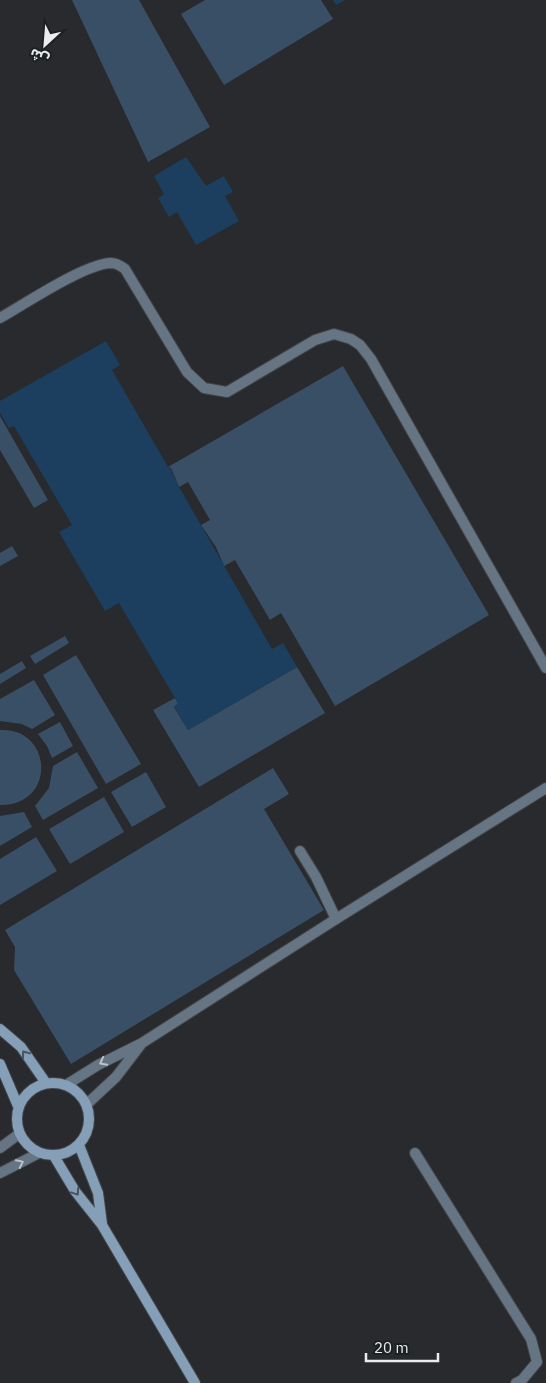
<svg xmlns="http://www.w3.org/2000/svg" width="546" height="1383" font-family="'IBM Plex Sans','Noto Sans Arabic',sans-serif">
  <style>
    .green { fill: #394f65 }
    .building { fill: #1d3f5f }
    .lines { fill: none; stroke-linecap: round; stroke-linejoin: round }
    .lane-casing { stroke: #434548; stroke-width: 12 }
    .street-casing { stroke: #434548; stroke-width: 12 }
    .secondary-casing { stroke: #434548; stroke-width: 12 }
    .lane { stroke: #657584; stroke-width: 10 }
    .street { stroke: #657584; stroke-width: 10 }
    .secondary { stroke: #869fb8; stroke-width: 10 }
    .oneway { stroke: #48535f }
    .oneway2 { stroke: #bbc2c8 }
  </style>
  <rect width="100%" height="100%" fill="#282a2d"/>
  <path class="green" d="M72,0H139L210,127L148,162Z
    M205,0H321L333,19L224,85L181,14Z
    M343,366L489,615L335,706L281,613L270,620L235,560L224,566L216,547L201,525L210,520L188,482L179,487L171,468L168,467Z
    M0,416L48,500L34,508L0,450Z
    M12,546L18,556L0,566V553Z
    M65,636L69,643L35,664L30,656Z
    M76,655L141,764L106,784L43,675Z
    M22,661L26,668L0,684V674Z
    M297,667L325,713L199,787L153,710L175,698L178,704L174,707L188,730Z
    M34,680L55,715L32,729L22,724L0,721V699Z
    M60,722L73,746L52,758L47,746L38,734Z
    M0,730C53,727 57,806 0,805Z
    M77,752L98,788L43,820L35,806L49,788L53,766Z
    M273,768L289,794L264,809L324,910L71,1064L14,970L15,947L5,930Z
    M146,772L166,807L132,827L111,792Z
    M104,797L124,832L70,864L49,829Z
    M24,812L32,827L0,846V816Z
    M36,837L57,871L0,905V859Z"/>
  <path class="building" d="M333,0H345L336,5Z
    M186,157L206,186L224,176L233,192L225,196L239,221L196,245L177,212L169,217L158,198L164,194L154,176Z
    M106,341L120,365L112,370L168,467L170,468L179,487L272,649L283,643L297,667L188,730L174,706L178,704L175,698L119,603L105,611L59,532L72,525L14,426L9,428L0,413V401Z"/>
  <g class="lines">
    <defs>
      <path id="lane" d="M0,318C25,304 84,264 111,263C116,263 121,266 125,269L187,372L204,388L227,392L315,340L334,334L351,339L360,345L371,359L546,668
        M300,851L316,877L336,919
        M415,1153L531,1339L537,1362L522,1380L516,1383"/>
      <path id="street" d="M66,1085L98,1065L142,1043L336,919L546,788
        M87,1104L116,1077L142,1043
        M0,1148L19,1134
        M0,1173L39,1153"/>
      <path id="secondary" d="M0,1029L21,1047L46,1083
        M0,1064L18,1106
        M17 1119a36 36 0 1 1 72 0a36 36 0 1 1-72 0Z
        M79,1145L98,1193L102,1224
        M54,1156L75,1191L102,1225L195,1383"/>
    </defs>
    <use href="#lane" class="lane-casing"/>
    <use href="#street" class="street-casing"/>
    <use href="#secondary" class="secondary-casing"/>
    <use href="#lane" class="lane"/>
    <use href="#street" class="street"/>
    <use href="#secondary" class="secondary"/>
  </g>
  <defs><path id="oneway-chevron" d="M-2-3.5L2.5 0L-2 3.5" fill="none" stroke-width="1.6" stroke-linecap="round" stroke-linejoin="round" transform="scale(1.25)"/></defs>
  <g class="oneway">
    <use href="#oneway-chevron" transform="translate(25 1054) rotate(-127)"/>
    <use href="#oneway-chevron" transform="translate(76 1192) rotate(56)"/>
  </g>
  <g class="oneway2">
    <use href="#oneway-chevron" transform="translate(103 1062) rotate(152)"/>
    <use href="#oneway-chevron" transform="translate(20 1163) rotate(-26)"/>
  </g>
  <g transform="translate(45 45) rotate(206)" stroke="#1e2123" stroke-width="4" paint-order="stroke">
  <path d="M0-4L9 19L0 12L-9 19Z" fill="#eaeced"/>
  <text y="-8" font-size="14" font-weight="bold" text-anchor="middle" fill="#eaeced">ش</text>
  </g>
  <path d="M366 1353v8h72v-8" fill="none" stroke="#eaeced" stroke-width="2.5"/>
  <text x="374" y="1353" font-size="15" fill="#eaeced" stroke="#1e2123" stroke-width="4" paint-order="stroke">20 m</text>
</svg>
